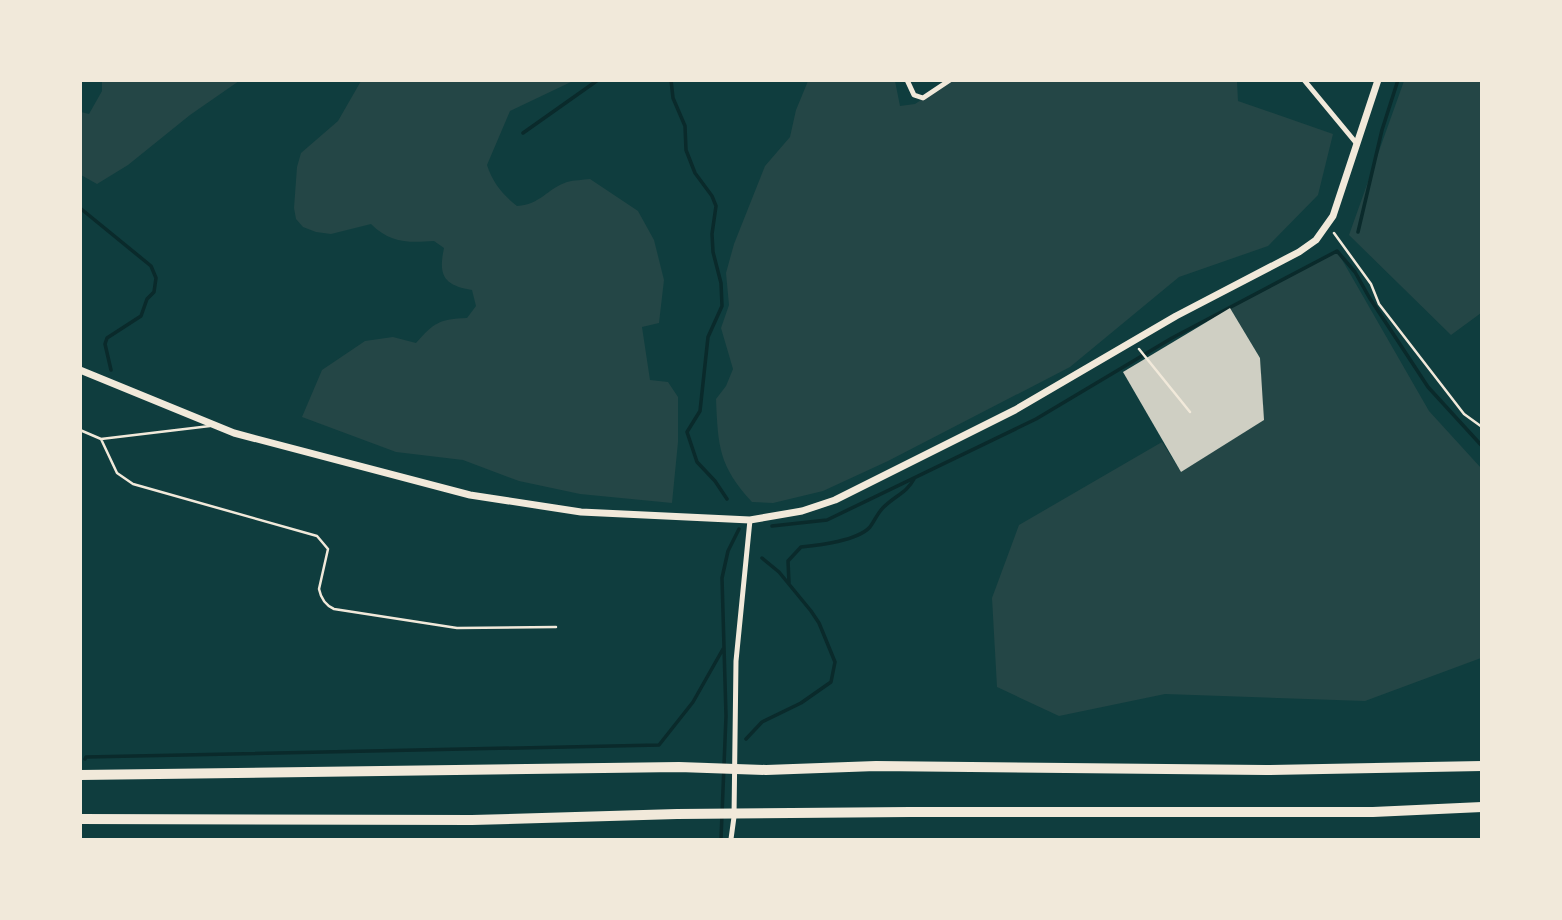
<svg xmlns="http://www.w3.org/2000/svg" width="1562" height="920" font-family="Roboto,sans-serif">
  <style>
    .green { fill: #244646 }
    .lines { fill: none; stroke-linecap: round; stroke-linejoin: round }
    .stream { stroke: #0a2a2b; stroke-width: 3.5 }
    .building { fill: #cfcfc3 }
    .path { stroke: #f1e9da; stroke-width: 2.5 }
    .service { stroke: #f1e9da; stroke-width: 2.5 }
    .minor { stroke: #f1e9da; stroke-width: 5 }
    .tertiary { stroke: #f1e9da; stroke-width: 7 }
    .motorway { stroke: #f1e9da; stroke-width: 10 }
  </style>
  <rect width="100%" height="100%" fill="#0f3d3e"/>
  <path class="green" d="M102,81V80L239,81L190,115L128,165L97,184L81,175V112L89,114L102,91Z
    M361,81H573L510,111L487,165C493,183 502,194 517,206C542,204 546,189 567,182C574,180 583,180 590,179L638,211L654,240L664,280L659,323L642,327L650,380L668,382L678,397V442L672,503L580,494L519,481L463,460L396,452L302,417L322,370L365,341L393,337L416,343C434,323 439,319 467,318L476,306L472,290C444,285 438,276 444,248L434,241C408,243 390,243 371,224L331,234L316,232L303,227L296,219L294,208L297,167L301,153L338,121Z
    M808,81H895L900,106L915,104L950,81H1237L1238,101L1333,134L1318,195L1268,246L1179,277L1070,367L888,461L823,491L773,503L752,502C719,466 718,447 716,399L726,386L733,369L721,328L729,305L726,273L734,244L765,166L790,137L796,110Z
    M1404,81H1481V313L1451,335L1349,235Z
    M1337,251L1429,411L1481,468V658L1365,701L1165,694L1059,716L997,687L992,598L1019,525L1162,442L1181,472L1263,420L1260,358L1230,308Z"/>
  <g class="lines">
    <path class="stream" d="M671,80L673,98L685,126L686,150L695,173L712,196L716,206L712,234L713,252L721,283L722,306L708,337L700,411L687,432L697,462L715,481L727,499
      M523,133L598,80
      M80,208L151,266L156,278L154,292L147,299L141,316L107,338L105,344L111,370
      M1358,232L1382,130L1398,80
      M772,526L827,520L1036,419L1172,338L1337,251L1355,272L1369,297L1428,387L1482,446
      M789,583L788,561L801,547C820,545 857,541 870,527C876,519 878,511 886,505C897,495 907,492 914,479
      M746,739L762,722L801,703L831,682L835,662L819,623L811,611L779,572L762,558
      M85,759L86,757L659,745L693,702L723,649
      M721,839L726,716L722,578L728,551L739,529"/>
  </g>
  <path class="building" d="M1230,308L1260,358L1264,420L1181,472L1123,372Z"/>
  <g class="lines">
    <path class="path" d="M1334,233L1371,284L1379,304L1464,414L1482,427
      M1139,349L1190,412"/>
    <path class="service" d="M80,430L101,439L210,426
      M101,439L117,473L133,484L317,536L328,549L319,589C321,599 325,605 334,609L457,628L556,627"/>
    <path class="minor" d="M907,80L914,95L923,98L950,80
      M1304,80L1357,144
      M731,839L734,817L736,661L750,520"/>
    <path class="tertiary" d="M80,370L234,433L470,495L581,512L750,520L802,511L835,500L1015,410L1176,316L1299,252L1316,240L1333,216L1378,80"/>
    <path class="motorway" d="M80,775L679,767L766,770L876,766L1266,770L1482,766
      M80,819L472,820L677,814L910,812H1373L1482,807"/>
  </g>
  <rect width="1562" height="920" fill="none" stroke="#f1e9da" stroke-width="164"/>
</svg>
